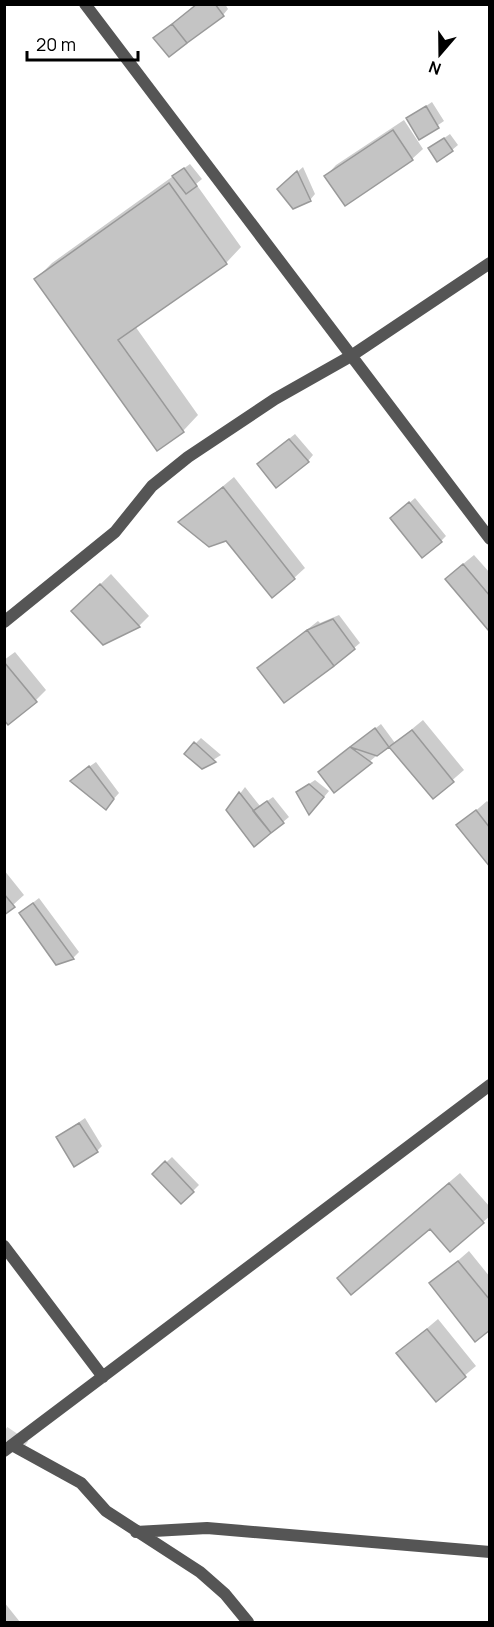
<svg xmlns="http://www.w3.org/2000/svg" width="494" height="1627" font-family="Manrope,sans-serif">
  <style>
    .shadow { fill: #0003 }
    .building { fill: #c4c4c4; stroke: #999; stroke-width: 1.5 }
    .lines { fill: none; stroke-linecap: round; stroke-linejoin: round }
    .street-tunnel { stroke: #d9d9d9; stroke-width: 12; stroke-dasharray: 12 6; stroke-linecap: butt }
    .street { stroke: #555; stroke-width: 12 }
  </style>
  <rect width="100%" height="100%" fill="#fff"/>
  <path class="shadow" d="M198,4H225L228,9L223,15Z
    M432,102L444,121L419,138L408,118Z
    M404,120L423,149L412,159L326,176L336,165Z
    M450,134L458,145L452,150L430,148Z
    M190,164L202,179L196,184L241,247L226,263L135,326L198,415L183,431L36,279L52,263Z
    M303,167L315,194L310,200L284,184Z
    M295,434L313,455L308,461L264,459Z
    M234,477L305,568L294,578L227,539L180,522Z
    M415,498L446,536L441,541L398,513Z
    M474,555L490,573L489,629L457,569Z
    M111,574L149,616L139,626L84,600Z
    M339,615L360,643L354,648L259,668L318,621L320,623Z
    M15,652L46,690L36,700L4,718V660Z
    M423,720L464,770L433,797L389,745L335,791L326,767L381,724L395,743Z
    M201,738L221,755L202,767L195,744Z
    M96,762L119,793L111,802L77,775Z
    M315,780L329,791L315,808L297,792Z
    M245,787L260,806L273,797L289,817L283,822L228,810Z
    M487,801L490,804V865L458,826Z
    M4,870L24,895L4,913Z
    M39,898L79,952L73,958L57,963L26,908Z
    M85,1118L102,1146L97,1151L58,1137Z
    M172,1157L199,1185L182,1202L154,1174Z
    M460,1173L490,1207V1216L483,1222L430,1226L349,1268Z
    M469,1251L490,1277V1328L431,1284Z
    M438,1319L476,1366L436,1400L398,1353Z
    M4,1602L20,1622H4Z"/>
  <path class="building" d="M197,4H215L224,16L187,43L172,24Z
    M172,24L187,43L169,57L153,38Z
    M426,106L439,128L419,140L406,118Z
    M393,130L413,160L345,206L324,176Z
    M444,138L453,151L437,162L428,148Z
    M184,168L197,186L186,194L172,176Z
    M297,171L311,201L293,209L277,189Z
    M169,183L227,264L118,340L184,432L157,451L34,279Z
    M289,439L309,462L276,488L257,464Z
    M223,487L295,579L272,598L226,541L209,547L178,522Z
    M409,502L442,542L422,558L390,518Z
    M463,564L490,596L489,631L445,579Z
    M100,584L140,627L103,645L71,611Z
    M333,619L355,649L334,666L307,630Z
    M307,630L334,666L284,703L257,668Z
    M4,662L37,702L8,725L4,720Z
    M375,728L389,747L377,756L350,747Z
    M412,730L454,782L433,799L389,747Z
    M194,742L216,762L202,769L184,754Z
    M350,747L372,763L334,793L318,772Z
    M89,766L114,799L106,810L70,781Z
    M309,784L324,797L309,815L296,792Z
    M239,792L271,833L254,847L226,810Z
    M267,801L284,823L271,833L253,811Z
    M476,810L490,828V867L456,825Z
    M4,894L15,907L4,915Z
    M33,903L74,959L56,965L19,913Z
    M79,1123L98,1152L74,1167L56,1137Z
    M165,1161L194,1192L181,1204L152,1174Z
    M449,1183L484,1223L450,1252L430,1229L351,1295L337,1278Z
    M458,1261L490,1300V1330L475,1342L429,1283Z
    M427,1329L466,1377L436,1402L396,1353Z"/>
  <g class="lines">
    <path class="street-tunnel" d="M4,1432L25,1446"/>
    <path class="street" d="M85,4L490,539
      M4,622L115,532L152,486L188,457L275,399L351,356L490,263
      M4,1246L103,1377
      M12,1445L81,1483L106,1511L200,1572L225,1594L248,1622
      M4,1451L490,1085
      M136,1532L207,1528L490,1552"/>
  </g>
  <rect width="494" height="1627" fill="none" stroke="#000000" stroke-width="12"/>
  <g transform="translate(440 54) rotate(200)" stroke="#ffffff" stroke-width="4.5" paint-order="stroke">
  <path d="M0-4.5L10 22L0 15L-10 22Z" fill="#000000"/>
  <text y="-9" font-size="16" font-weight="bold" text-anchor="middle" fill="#000000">N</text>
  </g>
  <path d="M27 51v9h111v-9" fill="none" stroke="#000000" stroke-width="3"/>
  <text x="36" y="51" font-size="18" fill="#000000" stroke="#ffffff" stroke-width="4.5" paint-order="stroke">20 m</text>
</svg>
